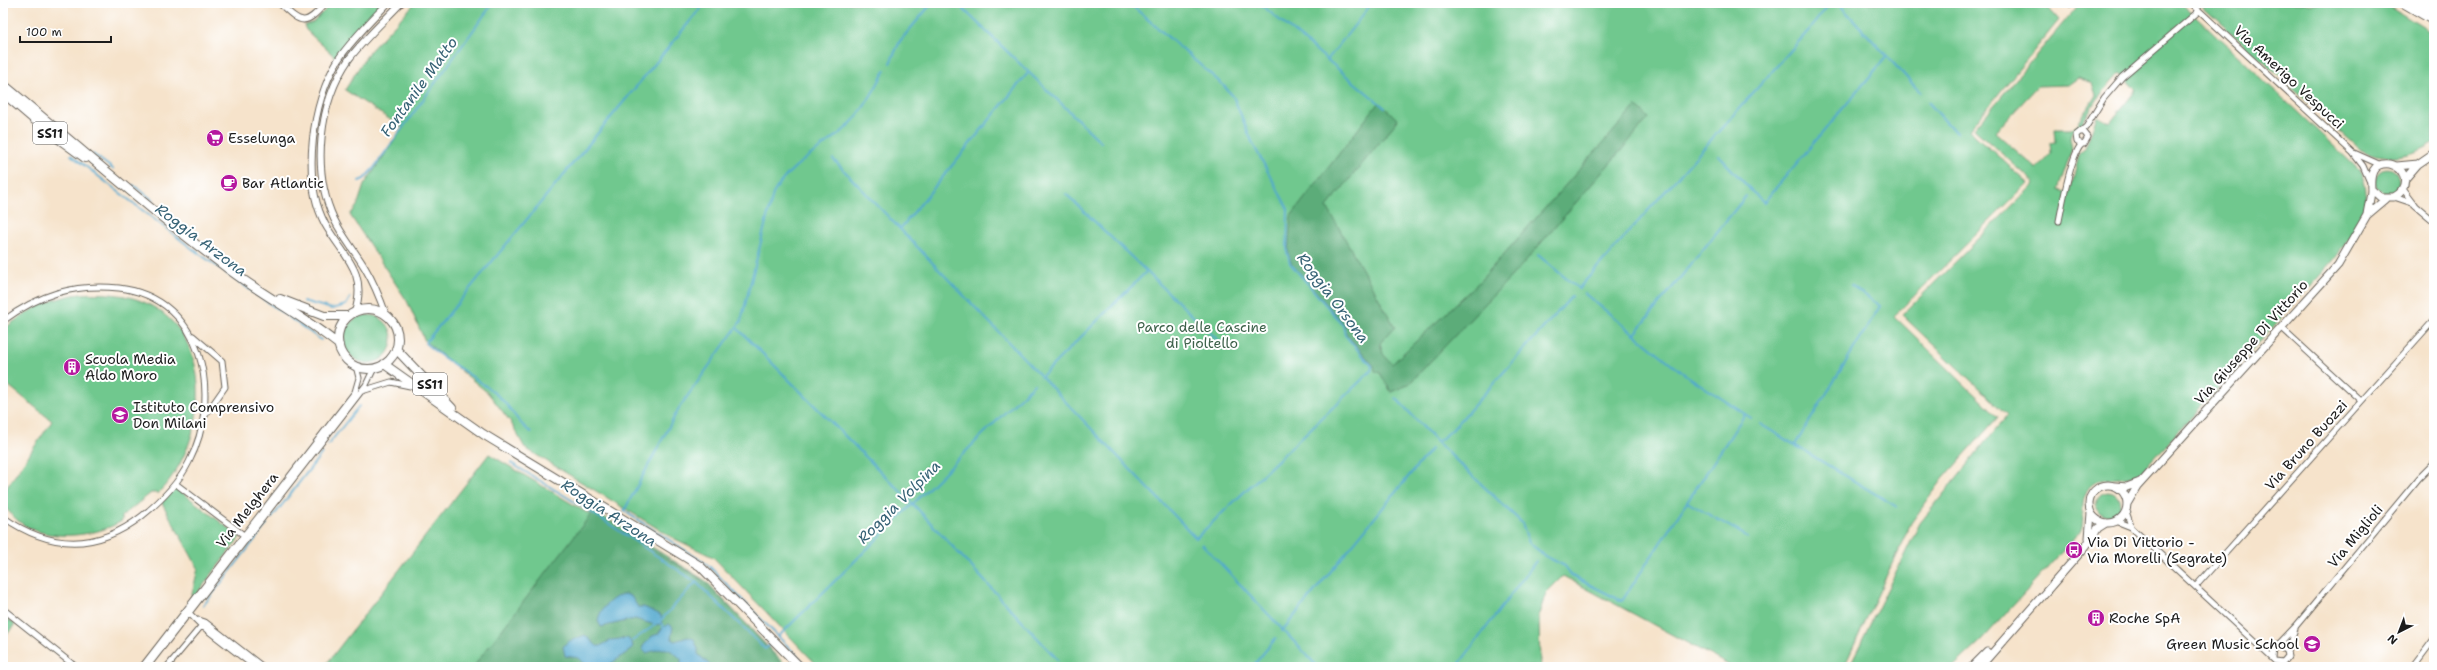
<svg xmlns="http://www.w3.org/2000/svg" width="2437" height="670" font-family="'Shantell Sans',sans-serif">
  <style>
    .green { fill: #6fc88e; stroke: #467255; fill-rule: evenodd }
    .forest { fill: #5bac79; stroke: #3c644a }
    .water { fill: #51a8ce; stroke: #366275 }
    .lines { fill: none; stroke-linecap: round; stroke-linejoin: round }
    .stream { stroke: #51a8ce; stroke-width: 2 }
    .minor-tunnel { stroke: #cabba8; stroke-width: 5; stroke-dasharray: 5 2.5; stroke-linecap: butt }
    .minor-casing { stroke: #686259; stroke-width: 7 }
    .tertiary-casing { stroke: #686259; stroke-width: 8 }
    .secondary-casing { stroke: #686259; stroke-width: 9 }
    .primary-casing { stroke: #686259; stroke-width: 10 }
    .minor { stroke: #fff; stroke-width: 5 }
    .tertiary { stroke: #fff; stroke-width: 6 }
    .secondary { stroke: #fff; stroke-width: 7 }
    .primary { stroke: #fff; stroke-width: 8 }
    .labels { text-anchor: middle; stroke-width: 4; stroke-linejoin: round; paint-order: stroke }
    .shield { fill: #fff; stroke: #606060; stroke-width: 1 }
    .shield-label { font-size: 13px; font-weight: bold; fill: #1c1c1c }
    .street-label { font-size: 14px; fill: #1c1c1c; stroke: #fff }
    .poi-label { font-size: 14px; fill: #1c1c1c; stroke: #fff; text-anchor: start }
    .park-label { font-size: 14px; fill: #3d614a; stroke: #fff }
    .water-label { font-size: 15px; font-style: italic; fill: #366275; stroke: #fff }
  </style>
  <rect width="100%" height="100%" fill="#fff"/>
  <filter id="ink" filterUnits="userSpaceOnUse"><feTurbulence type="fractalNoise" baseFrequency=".025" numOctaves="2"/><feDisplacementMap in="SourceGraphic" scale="8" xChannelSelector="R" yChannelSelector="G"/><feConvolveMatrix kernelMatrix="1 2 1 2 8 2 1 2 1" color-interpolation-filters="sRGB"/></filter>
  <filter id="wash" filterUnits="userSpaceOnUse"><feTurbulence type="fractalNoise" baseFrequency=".012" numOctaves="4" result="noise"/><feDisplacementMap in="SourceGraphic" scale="16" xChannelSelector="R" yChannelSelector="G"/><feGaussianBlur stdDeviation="0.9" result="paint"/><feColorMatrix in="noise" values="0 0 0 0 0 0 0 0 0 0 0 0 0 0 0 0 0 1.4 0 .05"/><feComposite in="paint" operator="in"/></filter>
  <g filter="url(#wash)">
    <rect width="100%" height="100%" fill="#f6e3cb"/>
    <path class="green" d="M332,3H383L352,36L336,58L306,30L304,25L313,22Z
      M415,3H2044L2059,20L1969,130L2028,183L1894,316L1998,417L1943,479L1911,523L1844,667H1732L1563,576L1546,593L1539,614L1540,667H819L713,557L675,539L525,448L510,421L488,393L425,341L407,301L350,215L357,206L364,185L403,128L345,90L368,53Z
      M2080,3H2182L2358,169C2380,199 2351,237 2333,261L2141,473C2123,484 2094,470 2085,495C2080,507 2086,520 2080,532L1982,640L1953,667H1849L1920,523L2007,415L1902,315L2035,183L1974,129ZM2120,73L2136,90L2110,123L2097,116L2085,148L2079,155L2070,193L2058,190L2072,149L2070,138L2072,132L2080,127L2096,100ZM2078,78L2092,83L2096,95L2078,124L2071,129H2055L2056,142L2050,143L2051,153L2037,169L1995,132L2038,86L2068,85Z
      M2198,3H2384L2434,34V142C2411,157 2386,161 2361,150Z
      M2375 181a12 12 0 1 1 24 0a12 12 0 1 1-24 0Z
      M80,294C102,293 125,293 146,303C218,337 208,440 161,490L158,493H151L122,516V521C94,538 38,544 13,516C10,513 7,509 3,505V493L52,421L3,381V330C26,311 50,298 80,294Z
      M344 339a24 24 0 1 1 48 0a24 24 0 1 1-48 0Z
      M489,454L589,514L593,510L706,581L787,667H324Z
      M175,487L240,537L190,603L198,568L161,501Z
      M2096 504a12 12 0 1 1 24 0a12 12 0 1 1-24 0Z
      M3,616L15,624L3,640Z"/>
    <path class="forest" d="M1379,102L1398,120L1327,207L1395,327L1380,343L1383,354L1392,364L1479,282L1636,106L1649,118L1522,265L1408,385L1391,392L1380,373L1375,371L1374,366L1344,331L1345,325L1292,265L1288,253L1291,216Z
      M592,513L701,579L744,621L784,667H473Z"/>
    <path class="water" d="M625,594L631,596L638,607H644L661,615L662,624L655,625L635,619L601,627L598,621C599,609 614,595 625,594Z
      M669,624L673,627L671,638L675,641L688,637L694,639L698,649V654L712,667H681V659C666,645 665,648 646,653L642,649L643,646L652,636L658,634L663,627Z
      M585,635L597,646H600L611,640L628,638L633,645L632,649L606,667H588L579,658L565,656L563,647L567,642Z"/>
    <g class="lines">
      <path class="stream" d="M957,3L1101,142
        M1129,3L1222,84L1233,96L1253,144L1288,209L1287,252L1290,263L1343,325L1345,335L1372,366L1371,371L1196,538
        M1259,3L1385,108
        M1838,3L1920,92
        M1328,59L1372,3
        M890,63L900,41L932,3
        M1928,102L1956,133
        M93,154L113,169
        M71,155L194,250L321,340
        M1719,156L1751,190
        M833,159L1196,538
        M359,181L364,179L373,169L493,3
        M133,185L153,200
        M1750,190L1764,202L1887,56
        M1066,194L1226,348
        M900,229L1028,73
        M1538,255L1579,289
        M1578,289L1809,30L1830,3
        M1585,294L1683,373L1751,418
        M303,301L332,309L346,305L350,298
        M737,328L913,504L1058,660
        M1635,334L1746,196
        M1041,377L1146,272
        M1396,398L1437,442L1522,523L1529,543L1542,553
        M1760,424L1897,507
        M531,432C517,424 511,406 498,396C476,376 447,363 425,343L705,3
        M1437,442L1451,431L1572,296
        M328,445L359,406
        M1795,445L1880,306L1851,285
        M511,463L588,510L696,582
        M1687,502L1748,537
        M272,518L322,453
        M1202,544L1318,667
        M1541,554L1565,566L1572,576L1622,601L1745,414
        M203,606L267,524
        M661,620L696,582L765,649L771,644
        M662,624L663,627
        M1282,631L1431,449
        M779,636L1034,384
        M632,641L655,625
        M808,667L708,565L624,511L679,408L741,321L773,194C789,164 820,151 845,129C863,113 873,91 885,71
        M1252,667L1276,638
        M1457,667L1536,561"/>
    </g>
  </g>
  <g filter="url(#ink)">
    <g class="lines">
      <path class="minor-tunnel" d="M80,665L82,667"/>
      <defs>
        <path id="minor" d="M279,3C302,24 304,27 326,3
          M2191,3L2353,153L2363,166L2369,180
          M2070,4L2073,3
          M2080,132H2084L2088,137L2084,144L2077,142L2076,135L2086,127L2104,98L2122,77L2199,11
          M2354,153L2381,165
          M2403,189L2415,205L2434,221
          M2394,197L2415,204
          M2059,221C2062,206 2071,153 2082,144
          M3,321C38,295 74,283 119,288C204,298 223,396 189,462C178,484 161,501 142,516C96,552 50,550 3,517
          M2282,328L2361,401
          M193,336L222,361L225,387L204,417
          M362,391L391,382L410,386
          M176,484L245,536
          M2126,511L2131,526
          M2116,521L2131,527L2275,661L2283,662L2288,656L2287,651L2281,647H2276
          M2196,586L2434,320
          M3,609L76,667
          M188,612L202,626L255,667
          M199,620L205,622L263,667
          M2287,651L2295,629
          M2273,658L2274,649L2296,626L2419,478L2434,463
          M142,667L355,392L359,378L356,366
          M147,667L366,385L374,368
          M167,667L203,624
          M2413,667L2434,639"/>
        <path id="tertiary" d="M355,312C368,271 343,256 325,224C301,179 312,102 338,60C352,39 371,21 388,3
          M386,315C380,298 374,283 365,268C355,251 342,236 334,219C311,170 319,102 349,59C364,39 384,21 401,3"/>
        <path id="secondary" d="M2397,166L2418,164
          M2405,179L2418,164L2434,153
          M2367,215C2368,207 2371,197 2371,189C2370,175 2372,162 2390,164C2407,168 2410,189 2394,197H2380L2371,189
          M2089 504a19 19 0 1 1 38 0a19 19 0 1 1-38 0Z
          M2115,486L2127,487L2140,482
          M2127,504L2137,487L2338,265L2367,215L2386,199
          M2089,538L2091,513
          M1972,667L1987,652
          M1980,667L2086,546L2098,528L2106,523"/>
        <path id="primary" d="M2403,3L2434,21
          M2417,3L2434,13
          M3,84C79,147 152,212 231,271C266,297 305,317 339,345
          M3,93L45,129L85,158
          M280,299L324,316H348
          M338 339a30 30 0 1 1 60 0a30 30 0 1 1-60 0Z
          M396,349L452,408
          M384,364L483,434L700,566L800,667"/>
      </defs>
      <use href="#minor" class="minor-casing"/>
      <use href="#tertiary" class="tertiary-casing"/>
      <use href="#secondary" class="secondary-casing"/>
      <use href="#primary" class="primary-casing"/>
      <use href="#minor" class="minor"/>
      <use href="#tertiary" class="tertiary"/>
      <use href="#secondary" class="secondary"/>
      <use href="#primary" class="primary"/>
    </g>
  </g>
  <defs>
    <symbol id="supermarket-disc" viewBox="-11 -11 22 22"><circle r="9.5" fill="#b5179e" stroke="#fff"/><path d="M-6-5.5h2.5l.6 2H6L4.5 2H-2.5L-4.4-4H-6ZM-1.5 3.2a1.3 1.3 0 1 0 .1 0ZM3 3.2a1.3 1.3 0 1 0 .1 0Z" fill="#fff"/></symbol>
    <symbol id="cafe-disc" viewBox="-11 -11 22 22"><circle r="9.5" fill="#b5179e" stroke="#fff"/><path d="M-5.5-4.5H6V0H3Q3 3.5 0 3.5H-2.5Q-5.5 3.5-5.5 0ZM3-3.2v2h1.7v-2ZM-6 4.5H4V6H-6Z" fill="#fff"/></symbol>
    <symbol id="building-disc" viewBox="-11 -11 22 22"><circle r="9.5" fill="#b5179e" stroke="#fff"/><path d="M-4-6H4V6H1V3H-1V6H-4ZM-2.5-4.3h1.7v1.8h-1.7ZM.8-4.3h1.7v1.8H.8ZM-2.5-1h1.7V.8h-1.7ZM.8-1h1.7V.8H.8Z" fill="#fff"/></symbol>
    <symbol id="school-disc" viewBox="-11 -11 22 22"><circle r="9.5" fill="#b5179e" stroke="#fff"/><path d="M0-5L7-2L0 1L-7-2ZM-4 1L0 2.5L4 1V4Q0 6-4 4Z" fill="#fff"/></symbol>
    <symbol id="bus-disc" viewBox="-11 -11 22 22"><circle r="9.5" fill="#b5179e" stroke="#fff"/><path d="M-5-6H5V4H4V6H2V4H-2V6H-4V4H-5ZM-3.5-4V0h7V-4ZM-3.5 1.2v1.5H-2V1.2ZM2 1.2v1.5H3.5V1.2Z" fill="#fff"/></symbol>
  </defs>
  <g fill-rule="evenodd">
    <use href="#supermarket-disc" x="205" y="128" width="20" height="20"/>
    <use href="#cafe-disc" x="219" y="173" width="20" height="20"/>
    <use href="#building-disc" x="62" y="357" width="20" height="20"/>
    <use href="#school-disc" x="110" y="405" width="20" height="20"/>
    <use href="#bus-disc" x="2064" y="540" width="20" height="20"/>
    <use href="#building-disc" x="2086" y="608" width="20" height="20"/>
    <use href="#school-disc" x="2302" y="634" width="20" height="20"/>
  </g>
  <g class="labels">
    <g class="shield">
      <rect x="33" y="122" width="34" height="22" rx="3"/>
      <rect x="413" y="373" width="34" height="22" rx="3"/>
    </g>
    <g class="shield-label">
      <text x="50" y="138">SS11</text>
      <text x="430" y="389">SS11</text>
    </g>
    <g class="street-label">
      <text transform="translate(2289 77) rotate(43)" y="5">Via Amerigo Vespucci</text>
      <text transform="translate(2251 342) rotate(-48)" y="5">Via Giuseppe Di Vittorio</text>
      <text transform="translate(2306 445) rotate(-48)" y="5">Via Bruno Buozzi</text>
      <text transform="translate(247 510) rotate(-52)" y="5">Via Melghera</text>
      <text transform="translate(2355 536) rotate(-50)" y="5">Via Miglioli</text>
    </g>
    <g class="poi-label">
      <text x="228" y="143">Esselunga</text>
      <text x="242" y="188">Bar Atlantic</text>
      <text x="85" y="364">Scuola Media<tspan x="85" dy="16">Aldo Moro</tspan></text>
      <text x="133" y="412">Istituto Comprensivo<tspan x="133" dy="16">Don Milani</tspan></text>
      <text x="2087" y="547">Via Di Vittorio -<tspan x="2087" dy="16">Via Morelli (Segrate)</tspan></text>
      <text x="2109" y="623">Roche SpA</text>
      <text x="2299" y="649" text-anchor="end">Green Music School</text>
    </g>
    <g class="park-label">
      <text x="1202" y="332">Parco delle Cascine<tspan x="1202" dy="16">di Pioltello</tspan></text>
    </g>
    <g class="water-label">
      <text transform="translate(419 87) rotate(-54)" y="5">Fontanile Matto</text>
      <text transform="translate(201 240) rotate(37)" y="5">Roggia Arzona</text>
      <text transform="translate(1333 298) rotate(53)" y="5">Roggia Orsona</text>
      <text transform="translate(899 502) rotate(-45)" y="5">Roggia Volpina</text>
      <text transform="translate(609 513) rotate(33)" y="5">Roggia Arzona</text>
    </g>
  </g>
  <rect width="2437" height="670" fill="none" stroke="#fff" stroke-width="16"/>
  <g transform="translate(2399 632) rotate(222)" stroke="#ffffff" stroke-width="3" paint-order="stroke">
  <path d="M0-3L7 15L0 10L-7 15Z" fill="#1c1c1c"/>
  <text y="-6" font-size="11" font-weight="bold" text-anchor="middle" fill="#1c1c1c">N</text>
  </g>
  <path d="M20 36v6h91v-6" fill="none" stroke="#1c1c1c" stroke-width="2"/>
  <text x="26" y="36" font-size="12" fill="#1c1c1c" stroke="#ffffff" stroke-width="3" paint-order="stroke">100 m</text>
</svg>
